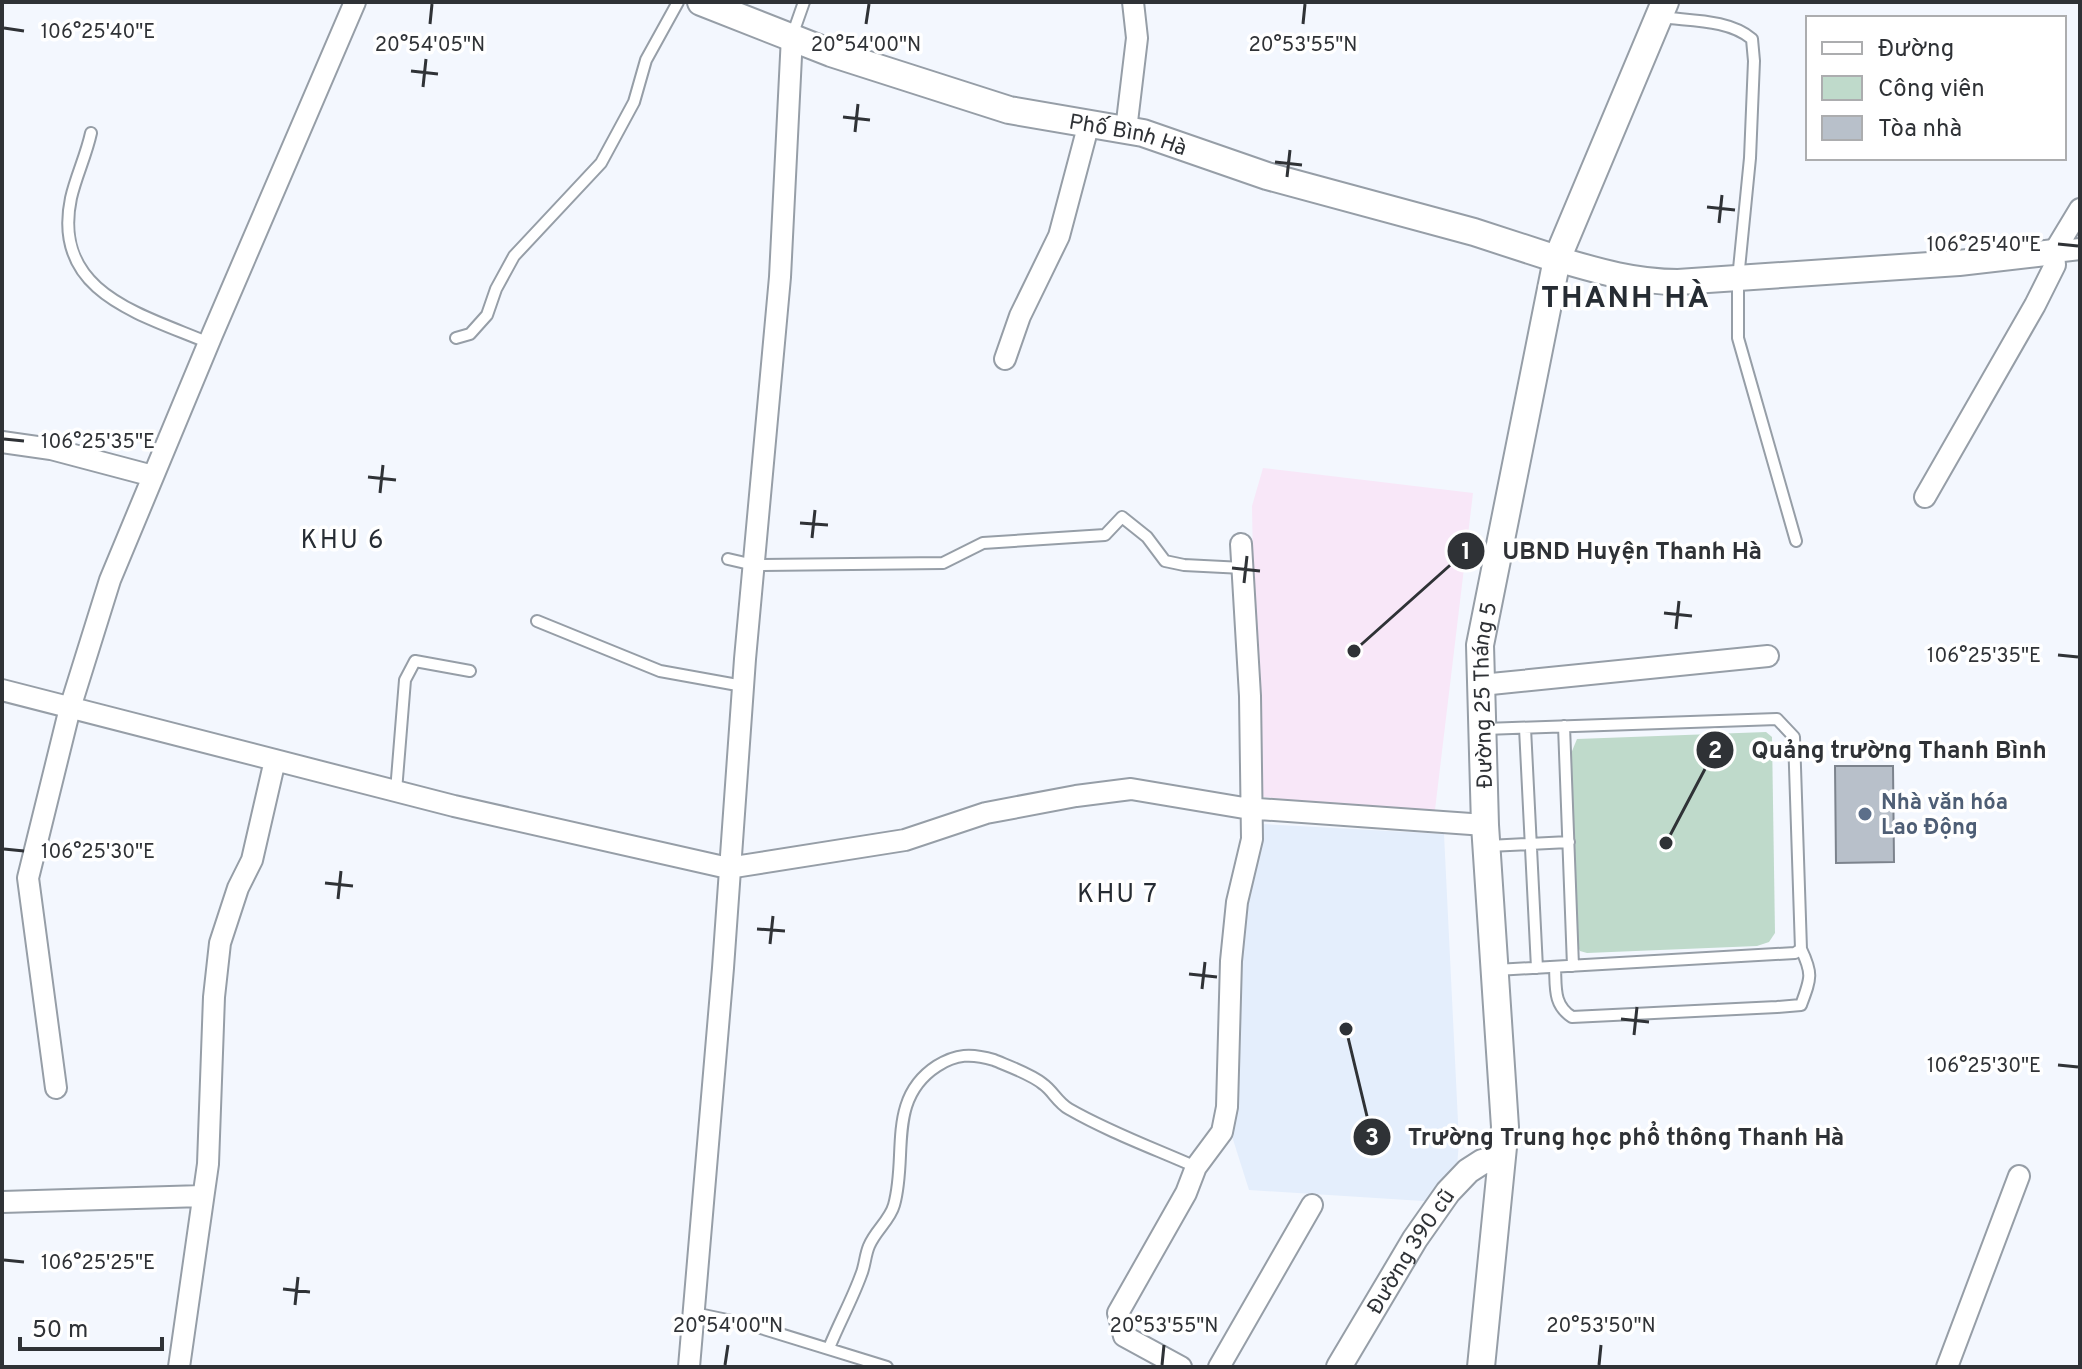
<svg xmlns="http://www.w3.org/2000/svg" width="2082" height="1369" font-family="Overpass,sans-serif">
  <style>
    .commercial { fill: #f8e7f8 }
    .built { fill: #e4eefc }
    .green { fill: #bfdacb }
    .building { fill: #b8c0ca; stroke: #7c838d; stroke-width: 2 }
    .lines { fill: none; stroke-linecap: round; stroke-linejoin: round }
    .service-casing { stroke: #969ea7; stroke-width: 14 }
    .minor-casing { stroke: #969ea7; stroke-width: 24 }
    .tertiary-casing { stroke: #969ea7; stroke-width: 28 }
    .secondary-casing { stroke: #969ea7; stroke-width: 30 }
    .service { stroke: #fff; stroke-width: 10 }
    .minor { stroke: #fff; stroke-width: 20 }
    .tertiary { stroke: #fff; stroke-width: 24 }
    .secondary { stroke: #fff; stroke-width: 26 }
    .ticks { fill: none; stroke: #2f3236; stroke-width: 3 }
    .service-dot { fill: #5c6f8a; stroke: #fff; stroke-width: 3 }
    .labels { text-anchor: middle; stroke-width: 7; stroke-linejoin: round; paint-order: stroke }
    .street-label { font-size: 22px; fill: #2f3236; stroke: #fff }
    .service-label { font-size: 22px; font-weight: bold; fill: #4e5e75; stroke: #fff; text-anchor: start }
    .quarter-label { font-size: 26px; letter-spacing: 2px; fill: #262c33; stroke: #fff }
    .district-label { font-size: 30px; font-weight: bold; letter-spacing: 2px; fill: #262c33; stroke: #fff }
    .ticks-label { font-size: 20px; text-anchor: middle; fill: #2f3236; stroke: #fff; stroke-width: 7; stroke-linejoin: round; paint-order: stroke }
    .leader { fill: none; stroke: #2f3236; stroke-width: 3 }
    .callout-dot { fill: #2f3236; stroke: #fff; stroke-width: 3 }
    .mark-label { font-size: 24px; text-anchor: middle; font-weight: bold; fill: #fff }
    .callout-label { font-size: 24px; text-anchor: middle; font-weight: bold; fill: #2f3236; stroke: #fff; stroke-width: 7; stroke-linejoin: round; paint-order: stroke }
  </style>
  <rect width="100%" height="100%" fill="#f3f7fe"/>
  <path class="commercial" d="M1263,468L1473,493L1434,818L1257,796L1252,506Z"/>
  <path class="built" d="M1262,824L1444,834L1459,1142L1454,1203L1249,1190L1230,1130L1244,928Z"/>
  <path class="green" d="M1766,732L1772,737L1775,933L1769,942L1757,946L1587,953L1580,951L1577,945L1570,756L1577,739Z"/>
  <path class="building" d="M1835,766H1893L1894,862L1836,863Z"/>
  <g class="lines">
    <defs>
      <path id="service" d="M1661,17C1689,21 1729,19 1752,39L1754,61L1750,158L1738,279V338L1796,541
        M792,36L804,2
        M91,133C86,156 76,176 71,198C51,293 141,314 209,343
        M456,338L470,334L487,315L496,289L514,256L601,163L634,102L646,60L678,2
        M728,559L754,565L943,563L983,543L1105,535L1122,517L1147,537L1165,561L1184,565L1243,568
        M537,621L660,671L743,686
        M1564,726L1573,966
        M1525,728L1537,968
        M1485,729L1777,719L1794,737L1801,949L1795,953L1496,970
        M396,791L405,680L415,661L470,671
        M1488,846L1569,842
        M1555,967C1556,987 1553,1005 1572,1017L1777,1007L1801,1005C1811,978 1813,974 1801,949
        M694,1313L751,1325L887,1367
        M829,1348C839,1323 852,1300 861,1275C865,1266 865,1255 869,1246C875,1231 890,1220 894,1205C908,1156 886,1099 937,1066C956,1054 971,1053 994,1060C1008,1066 1031,1074 1043,1084C1053,1091 1057,1102 1069,1109C1109,1132 1153,1148 1196,1167"/>
      <path id="minor" d="M1126,130L1137,38L1133,2
        M2054,252L2080,249
        M1005,359L1020,316L1059,236L1089,123
        M2,442L51,449L153,476
        M1925,497L2035,305L2055,265L2054,252L2080,209
        M1481,685L1768,656
        M2,690L454,806L728,868L905,840L986,813L1076,796L1131,789L1244,808L1485,825
        M56,1088L28,878L70,708L110,580L212,335L355,2
        M2,1202L203,1196
        M179,1367L208,1164L214,997L220,943L238,888L252,860L275,760
        M689,1367L723,968L745,659L780,277L792,36
        M1181,1367L1124,1336L1118,1313L1186,1193L1196,1167L1222,1132L1227,1107L1231,961L1237,902L1252,839L1250,696L1241,544
        M1219,1367L1312,1205
        M1947,1367L2019,1176"/>
      <g id="tertiary">
        <path d="M1557,259C1598,271 1635,282 1678,282L1959,263L2054,252"/>
        <path id="s1" d="M1339,1367L1415,1239L1448,1192L1468,1171L1482,1162L1501,1158"/>
      </g>
      <g id="secondary">
        <path id="s2" d="M701,2L831,53L1009,110L1143,133L1267,176L1474,232L1557,259"/>
        <path id="s3" d="M1481,1367L1505,1127L1485,825L1480,645L1557,259L1665,2"/>
      </g>
    </defs>
    <use href="#service" class="service-casing"/>
    <use href="#minor" class="minor-casing"/>
    <use href="#tertiary" class="tertiary-casing"/>
    <use href="#secondary" class="secondary-casing"/>
    <use href="#service" class="service"/>
    <use href="#minor" class="minor"/>
    <use href="#tertiary" class="tertiary"/>
    <use href="#secondary" class="secondary"/>
  </g>
  <path class="ticks" d="M430,24L432,4M866,24L869,4M1303,24L1305,4M4,28L24,31M411,71L438,74M423,87L426,59M843,117L870,120M855,132L858,104M1275,162L1302,165M1287,177L1290,150M1707,207L1735,210M1719,223L1722,195M2058,244L2078,246M4,439L24,441M368,477L396,480M380,493L383,465M800,523L828,525M812,538L815,510M1232,568L1260,571M1244,583L1247,556M1664,613L1692,616M1676,629L1679,601M2058,655L2078,657M4,849L24,851M325,883L353,886M338,899L341,871M757,929L785,931M770,944L773,916M1189,974L1217,977M1202,989L1205,962M1621,1019L1649,1022M1634,1035L1637,1007M2058,1065L2078,1067M4,1260L24,1262M283,1289L310,1292M295,1305L298,1277M725,1365L728,1345M1162,1365L1164,1345M1599,1365L1601,1345"/>
  <circle class="service-dot" cx="1865" cy="814" r="8"/>
  <g class="labels">
    <g class="street-label">
      <text dy="8" stroke="none"><textPath href="#s2" startOffset="448">Phố Bình Hà</textPath></text>
      <text dy="8" stroke="none"><textPath href="#s3" startOffset="674">Đường 25 Tháng 5</textPath></text>
      <text dy="8" stroke="none"><textPath href="#s1" startOffset="136">Đường 390 cũ</textPath></text>
    </g>
    <g class="service-label">
      <text x="1881" y="809">Nhà văn hóa<tspan x="1881" dy="25">Lao Động</tspan></text>
    </g>
    <g class="quarter-label">
      <text x="343" y="548">KHU 6</text>
      <text x="1118" y="902">KHU 7</text>
    </g>
    <g class="district-label">
      <text x="1626" y="307">THANH HÀ</text>
    </g>
  </g>
  <g class="ticks-label">
    <text x="98" y="38">106°25'40"E</text>
    <text x="430" y="51">20°54'05"N</text>
    <text x="866" y="51">20°54'00"N</text>
    <text x="1303" y="51">20°53'55"N</text>
    <text x="1984" y="251">106°25'40"E</text>
    <text x="98" y="448">106°25'35"E</text>
    <text x="1984" y="662">106°25'35"E</text>
    <text x="98" y="858">106°25'30"E</text>
    <text x="1984" y="1072">106°25'30"E</text>
    <text x="98" y="1269">106°25'25"E</text>
    <text x="728" y="1332">20°54'00"N</text>
    <text x="1164" y="1332">20°53'55"N</text>
    <text x="1601" y="1332">20°53'50"N</text>
  </g>
  <path class="leader" d="M1354 651L1466 551M1666 843L1715 750M1346 1029L1372 1137"/>
  <g class="callout-dot">
    <circle cx="1354" cy="651" r="8"/>
    <circle cx="1666" cy="843" r="8"/>
    <circle cx="1346" cy="1029" r="8"/>
    <circle cx="1466" cy="551" r="20"/>
    <circle cx="1715" cy="750" r="20"/>
    <circle cx="1372" cy="1137" r="20"/>
  </g>
  <g class="mark-label">
    <text x="1466" y="559">1</text>
    <text x="1715" y="758">2</text>
    <text x="1372" y="1145">3</text>
  </g>
  <g class="callout-label">
    <text x="1632" y="559">UBND Huyện Thanh Hà</text>
    <text x="1899" y="758">Quảng trường Thanh Bình</text>
    <text x="1626" y="1145">Trường Trung học phổ thông Thanh Hà</text>
  </g>
  <rect width="2082" height="1369" fill="none" stroke="#2f3236" stroke-width="8"/>
  <rect x="1806" y="16" width="260" height="144" fill="#ffffff" stroke="#acadaf" stroke-width="2"/>
  <rect x="1822" y="42" width="40" height="12" fill="#ffffff" stroke="#acadaf" stroke-width="2"/>
  <text x="1878" y="56" font-size="24" fill="#2f3236">Đường</text>
  <rect x="1822" y="76" width="40" height="24" fill="#bfdacb" stroke="#acadaf" stroke-width="2"/>
  <text x="1878" y="96" font-size="24" fill="#2f3236">Công viên</text>
  <rect x="1822" y="116" width="40" height="24" fill="#b8c0ca" stroke="#acadaf" stroke-width="2"/>
  <text x="1878" y="136" font-size="24" fill="#2f3236">Tòa nhà</text>
  <path d="M20 1337v12h142v-12" fill="none" stroke="#2f3236" stroke-width="4"/>
  <text x="32" y="1337" font-size="24" fill="#2f3236" stroke="#ffffff" stroke-width="6" paint-order="stroke">50 m</text>
</svg>
